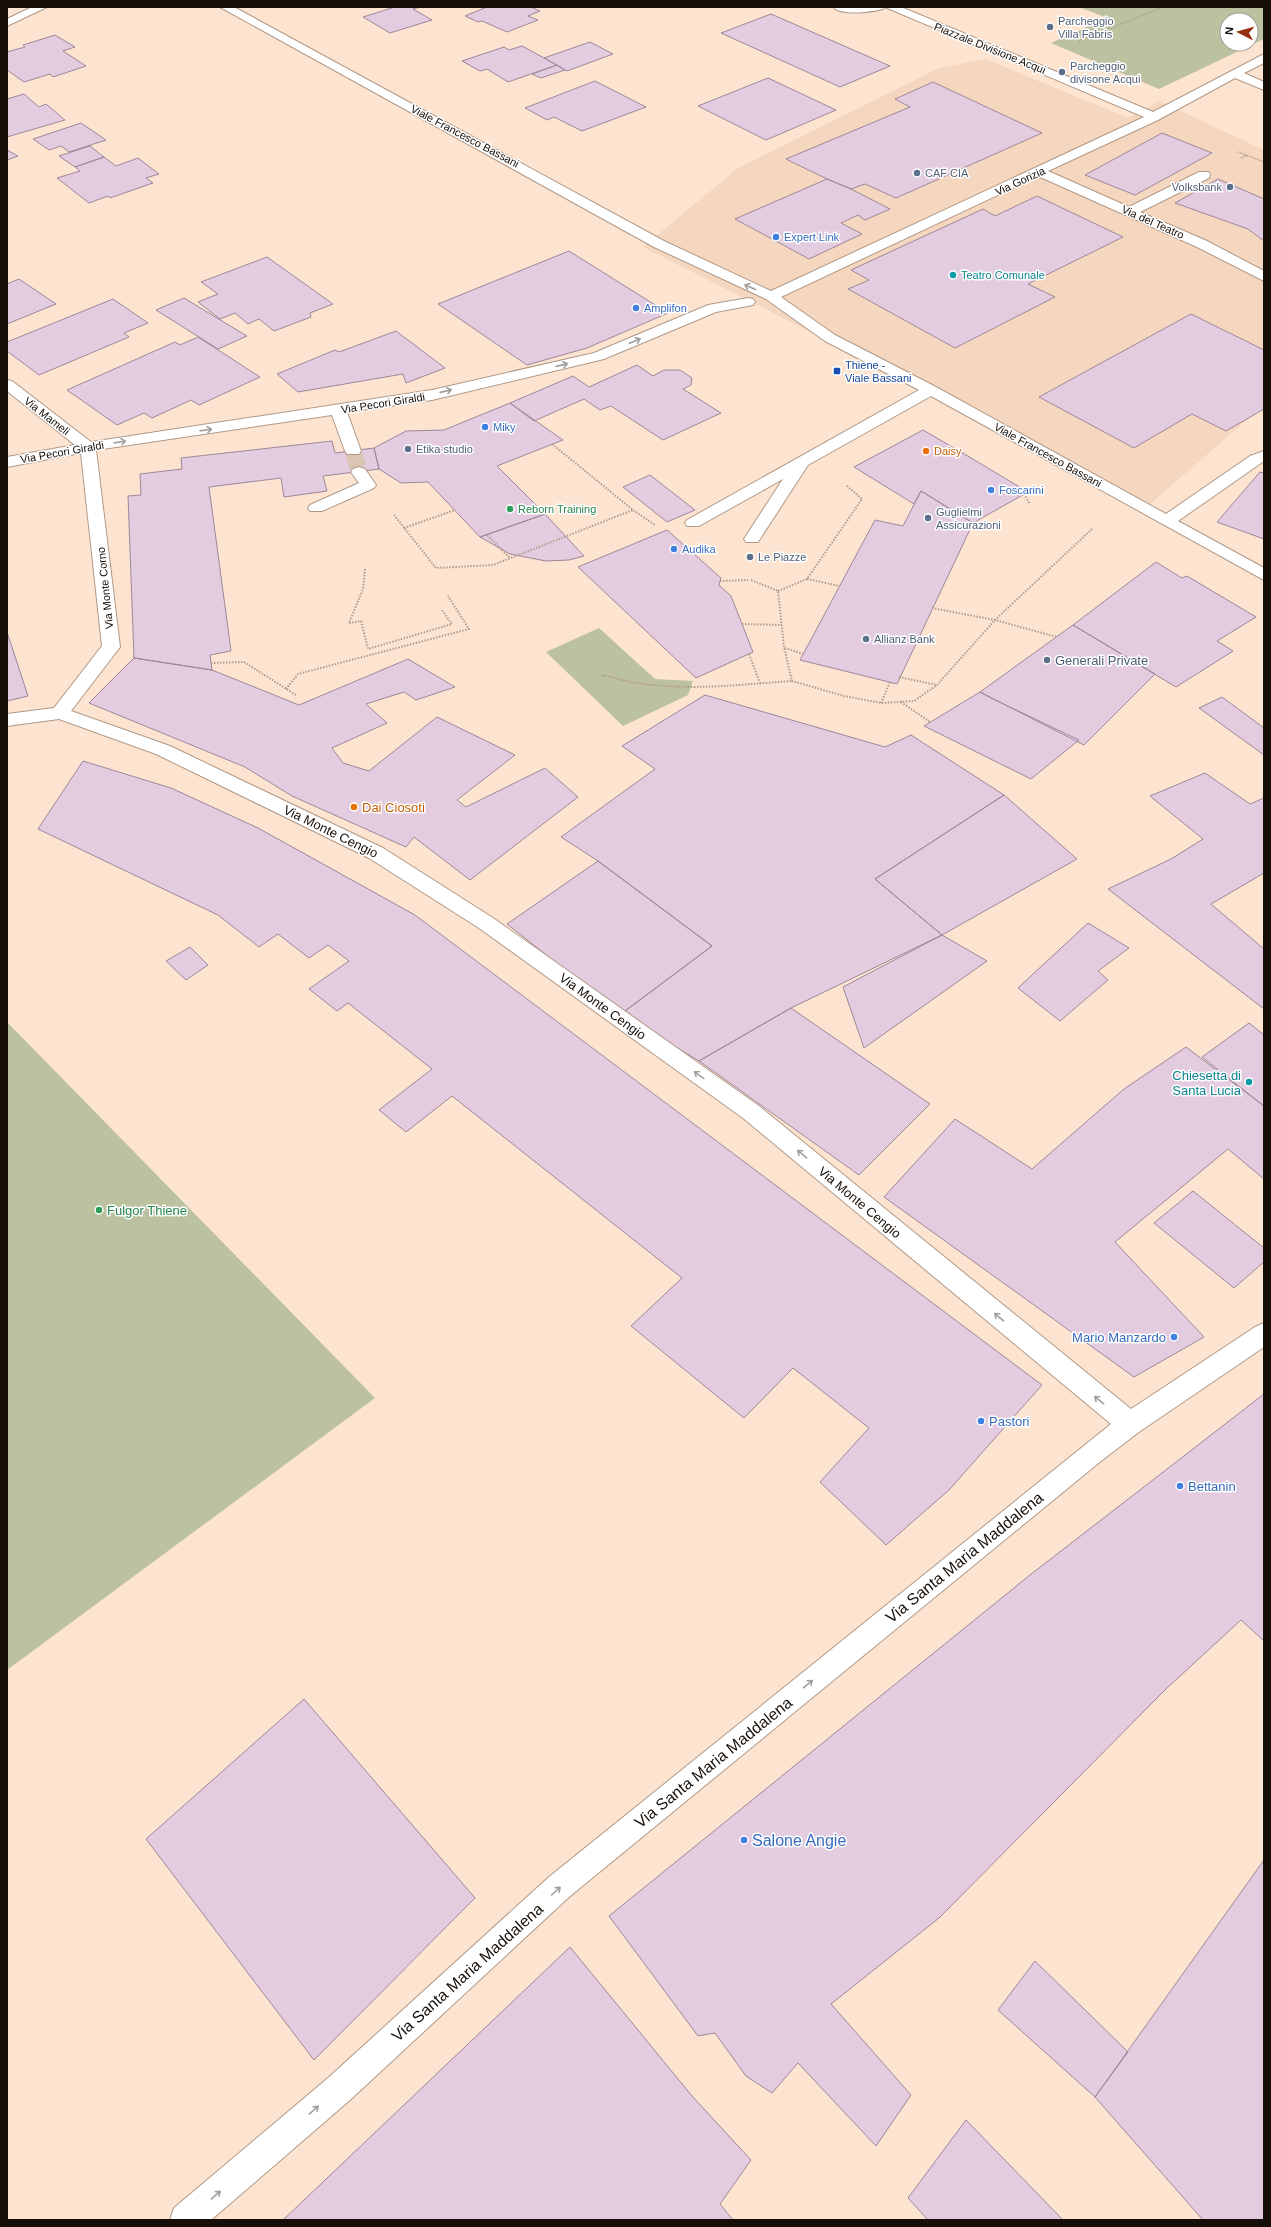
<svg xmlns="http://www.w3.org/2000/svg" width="1271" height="2227" font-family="Helvetica,sans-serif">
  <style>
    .built { fill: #f5d6be }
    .green { fill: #bcc1a0; fill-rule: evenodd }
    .building { fill: #e3cce0; stroke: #9d8799 }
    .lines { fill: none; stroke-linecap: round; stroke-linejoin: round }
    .minor-tunnel { stroke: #dac4b3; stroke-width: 17; stroke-dasharray: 17 8; stroke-linecap: butt }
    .minor-casing { stroke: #b09987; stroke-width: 2 }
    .path-far1 { stroke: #b09d8e; stroke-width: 1.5; stroke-dasharray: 1 1; stroke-linecap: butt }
    .path { stroke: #b09d8e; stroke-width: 2; stroke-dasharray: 1.5 1.5; stroke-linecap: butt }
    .minor { fill: #fff; fill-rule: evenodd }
    .oneway { stroke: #a29f9c }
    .service-dot { fill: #5c6f8a; stroke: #fff; stroke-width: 1.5 }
    .shop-dot { fill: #3f7fe0; stroke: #fff; stroke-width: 1.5 }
    .culture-dot { fill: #0f9aa8; stroke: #fff; stroke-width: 1.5 }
    .transit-dot { fill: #1a4fb4; stroke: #fff; stroke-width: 1.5 }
    .food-dot { fill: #e8710a; stroke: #fff; stroke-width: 1.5 }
    .leisure-dot { fill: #2e9e5b; stroke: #fff; stroke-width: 1.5 }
    .labels { text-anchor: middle; stroke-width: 3; stroke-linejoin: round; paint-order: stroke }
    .far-service-label { font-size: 11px; fill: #4e5e75; stroke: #fff; text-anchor: start }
    .far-street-label { font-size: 11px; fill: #160e08; stroke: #fff }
    .far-shop-label { font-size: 11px; fill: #366cbe; stroke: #fff; text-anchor: start }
    .far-culture-label { font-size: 11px; fill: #0d838f; stroke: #fff; text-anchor: start }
    .far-transit-label { font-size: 11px; fill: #164399; stroke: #fff; text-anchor: start }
    .far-food-label { font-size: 11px; fill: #c56008; stroke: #fff; text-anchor: start }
    .far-leisure-label { font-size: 11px; fill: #27864d; stroke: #fff; text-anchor: start }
    .service-label { font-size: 13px; fill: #4e5e75; stroke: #fff; text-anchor: start }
    .food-label { font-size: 13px; fill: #c56008; stroke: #fff; text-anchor: start }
    .street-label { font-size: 13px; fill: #160e08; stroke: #fff }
    .culture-label { font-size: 13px; fill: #0d838f; stroke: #fff; text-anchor: end }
    .leisure-label { font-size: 13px; fill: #27864d; stroke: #fff; text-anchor: start }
    .shop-label { font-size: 13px; fill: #366cbe; stroke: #fff; text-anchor: start }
    .near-street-label { font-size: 16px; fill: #160e08; stroke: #fff }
    .near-shop-label { font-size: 16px; fill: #366cbe; stroke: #fff; text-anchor: start }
  </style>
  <rect width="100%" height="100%" fill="#fde4d1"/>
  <path class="built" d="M985,59L1128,118L1159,101L1264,150V405L1150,504L643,247L738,168L939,68Z"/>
  <path class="green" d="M1079,7H1264V39L1159,89L1051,43L1107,18ZM1227,20H1251V44H1227Z
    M599,628L655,679L693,681L688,695L623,726L546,652Z
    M7,1022L375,1398L7,1670Z"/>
  <path class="building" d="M395,7H421L413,9L432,20L390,33L363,17Z
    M487,7H531L540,11L528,16L538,20L507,32L482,21L478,22L465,16Z
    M771,14L890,66L840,87L721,33Z
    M55,35L75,47L63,51L86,66L53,77L50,74L24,82L7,70V52L25,47L23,45Z
    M590,42L613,54L567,71L544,58Z
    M522,46L557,65L508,82L487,69L480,71L462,61L504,47L509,50Z
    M557,65L565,70L541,78L532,74Z
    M768,78L836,110L766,140L698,106Z
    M595,81L646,107L582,131L554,117L547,120L525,108Z
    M933,82L1042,133L896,198L865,184L851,189L827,179L786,159L910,107L895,99Z
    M24,94L39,107L46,104L65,120L7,137V99Z
    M81,123L106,140L69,152L61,146L49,150L33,139Z
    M1162,133L1212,153L1135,195L1085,175Z
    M90,146L104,157L75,167L59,156Z
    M7,150L18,156L7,160Z
    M104,157L116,166L138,158L159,174L146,178L153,183L110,198L108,196L89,203L57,178L80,171L75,167Z
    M827,179L851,189L890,209L865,220L858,215L841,223L862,234L809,259L735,219Z
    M1218,179L1264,199V241L1248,229L1175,203Z
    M1037,196L1123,237L1028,284L1055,297L955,348L848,289L869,280L851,270L983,209L995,216Z
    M569,251L668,313L587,348L527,365L438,304Z
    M267,257L333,304L310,313L311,317L274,331L259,319L248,324L235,313L220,319L198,302L218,294L201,282Z
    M19,279L56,304L7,324V284Z
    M184,298L222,321L247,336L218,349L156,310Z
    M113,299L148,323L124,333L129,337L39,375L7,351V342Z
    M1191,314L1264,350V409L1226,431L1192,414L1134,448L1039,397Z
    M396,331L445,368L406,383L403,374L298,392L277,374L335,350L339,352Z
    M198,337L260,377L199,405L191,400L152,418L144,413L117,425L67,390L175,342L180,345Z
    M637,365L653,376L664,370H680L692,378L691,385L683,389L721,413L663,440L611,406L600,410L584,399L534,421L510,403L573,376L589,387Z
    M510,403L563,440L497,466L545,514L480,537L428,482L401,483L379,469L374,448L406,431L444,430Z
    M923,430L961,452L1028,492L973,523L921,491L914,504L854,467Z
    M332,441L335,453L374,448L379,469L323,476L327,491L284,497L281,478L209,487L231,651L210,655L212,670L134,658L128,496L141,495L140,474L182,469L181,458Z
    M1260,472L1264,473V539L1217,522Z
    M650,475L695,510L667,522L623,487Z
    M921,491L973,523L897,684L800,660L875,520L903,526Z
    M545,514L584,556L569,560L546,561L510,554L480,537Z
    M667,530L721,578L719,585L731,596L753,652L696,678L578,567Z
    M1156,562L1182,578L1187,576L1256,617L1217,641L1233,651L1176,687L1073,625Z
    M1073,625L1155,674L1084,745L980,692Z
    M7,632L28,696L7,701Z
    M134,658L212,670L299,705L408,659L455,687L416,700L404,692L366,704L387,723L332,748L343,763L369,771L437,717L515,755L457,800L466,807L545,768L578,797L470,880L414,837L406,847L292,796L245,767L89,703Z
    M980,692L993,699L1079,740L1031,779L924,726Z
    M705,695L885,747L911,735L1004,795L875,879L942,935L791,1008L699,1061L621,1014L712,946L598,861L561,837L655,769L622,746Z
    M1222,697L1264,728V755L1199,708Z
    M83,761L171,788L258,828L415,915L1042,1385L949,1490L886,1545L820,1482L869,1428L793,1368L744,1418L631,1326L682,1278L452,1096L406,1132L379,1110L432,1069L348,1003L337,1011L309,989L349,961L328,945L309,958L278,934L259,947L218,915L38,829Z
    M1205,773L1250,804L1264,798V873L1211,904L1264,949V1009L1108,889L1171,859L1203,839L1150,796Z
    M1004,795L1077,859L942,935L875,879Z
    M598,861L712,946L621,1014L507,924Z
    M1088,923L1129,948L1098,971L1108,980L1060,1021L1018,988Z
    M942,935L987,961L864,1048L843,987Z
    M190,947L208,965L186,980L166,961Z
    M791,1008L930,1104L859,1175L699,1061Z
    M1249,1023L1264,1035V1106L1202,1057Z
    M1186,1047L1264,1106V1179L1228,1149L1115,1242L1204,1337L1134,1377L884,1197L955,1119L1032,1169L1124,1089Z
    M1193,1191L1264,1248V1262L1234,1288L1154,1223Z
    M1264,1394V1641L1241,1620L1166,1689L939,1918L831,2004L911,2095L876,2146L798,2063L772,2093L746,2076L715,2033L698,2036L609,1916L1030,1575Z
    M304,1699L475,1898L314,2060L146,1839Z
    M1264,1860V2220H1203L1095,2097Z
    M570,1947L692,2096L751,2160L720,2204L733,2220H283Z
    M1035,1961L1128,2052L1095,2097L998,2010Z
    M966,2120L1063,2220H928L908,2198Z"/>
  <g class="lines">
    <path class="minor-tunnel" d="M353,451L359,472"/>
    <defs>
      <path id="minor" d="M32,7H47L7,26V19Z
        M220,7H234L664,241L771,291L1144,117L885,7H901L1153,112L1264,54V63L1244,73L1264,82V90L1235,78L1158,120L1048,171L1129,207L1199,172H1209L1210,175L1209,178L1140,212L1207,241L1264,271V281L1197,247L1038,176L781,297L835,335L936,387L1166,514L1250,456L1264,451V461L1178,521L1264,568V580L931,396L808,465L758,542H746L744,539L783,479L699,526H687L685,523L687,520L919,390L825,341L766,299L654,247Z
        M833,7H885L883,9C872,12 841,16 833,7Z
        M748,298L753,299L755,302L753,305L716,312L604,359L432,400L347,412L361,451L359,454H347L345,451L332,415L96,450L120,647L71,711L170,746L383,848L493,918L759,1106L1131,1409L1255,1327L1264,1323V1347L1139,1432L1101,1461L569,1897L350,2100L211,2220H170L174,2208L328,2078L549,1877L1111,1424L743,1118L479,928L369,858L156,754L59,719L7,726V714L54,708L102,646L81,453L7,467V457L75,445L7,391V380L12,381L91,442L432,390L594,353L708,305Z
        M359,467L365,469L376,485L374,488L322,511H310L308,508L310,505L359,483L351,472L353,469Z"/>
    </defs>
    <use href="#minor" class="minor-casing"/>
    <path class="path-far1" d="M1079,41L1163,7
      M1238,152L1264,162
      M1241,158L1247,155"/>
    <path class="path" d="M552,444L633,510L655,525
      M1024,494L1030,504
      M394,515L436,568L493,565L633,510
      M404,528L455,510
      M487,535L510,558
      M365,569L363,589L349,623L361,621L368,649L452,624L441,609
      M807,579L840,586
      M751,580L778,591L784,647L792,681L844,696L881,703L914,701L937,685L995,620L1093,528
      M720,581L748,580
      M778,591L807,579L862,499L846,485
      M932,608L995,620L1057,637
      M742,624L782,625
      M785,648L803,654
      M749,654L760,683
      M211,663L244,662L296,695
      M602,675C619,679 636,684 653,685C700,690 746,684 792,681
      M899,677L937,685
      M286,689L298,674L469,629L448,596
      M901,702L930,722
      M881,703L890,682"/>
    <use href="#minor" class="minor"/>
  </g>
  <defs><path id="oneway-shaft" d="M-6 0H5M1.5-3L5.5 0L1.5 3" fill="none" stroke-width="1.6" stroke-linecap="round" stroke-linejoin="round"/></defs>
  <g class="oneway">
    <use href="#oneway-shaft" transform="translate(750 287) rotate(-156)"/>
    <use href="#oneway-shaft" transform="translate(635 341) rotate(-23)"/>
    <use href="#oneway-shaft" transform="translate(562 365) rotate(-13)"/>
    <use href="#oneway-shaft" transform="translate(446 391) rotate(-13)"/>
    <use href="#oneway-shaft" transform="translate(206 430) rotate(-8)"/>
    <use href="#oneway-shaft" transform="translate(120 442) rotate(-8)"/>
    <use href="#oneway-shaft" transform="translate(699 1075) rotate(-144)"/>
    <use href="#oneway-shaft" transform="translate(802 1154) rotate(-140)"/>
    <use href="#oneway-shaft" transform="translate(999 1317) rotate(-140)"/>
    <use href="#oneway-shaft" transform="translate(1099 1400) rotate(-141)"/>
    <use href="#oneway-shaft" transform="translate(808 1684) rotate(-39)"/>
    <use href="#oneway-shaft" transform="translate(556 1891) rotate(-42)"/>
    <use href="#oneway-shaft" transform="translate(314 2110) rotate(-41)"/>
    <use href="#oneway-shaft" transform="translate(216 2195) rotate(-41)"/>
  </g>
  <g class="service-dot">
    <circle cx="1050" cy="27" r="4"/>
    <circle cx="1062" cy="72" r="4"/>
    <circle cx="917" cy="173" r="4"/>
    <circle cx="1230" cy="187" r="4"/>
    <circle cx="408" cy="449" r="4"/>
    <circle cx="928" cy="518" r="4"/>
    <circle cx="750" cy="557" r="4"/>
    <circle cx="866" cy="639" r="4"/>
    <circle cx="1047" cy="660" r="4"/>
  </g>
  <g class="shop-dot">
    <circle cx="776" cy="237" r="4"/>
    <circle cx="636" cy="308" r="4"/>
    <circle cx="485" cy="427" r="4"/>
    <circle cx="991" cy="490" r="4"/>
    <circle cx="674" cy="549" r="4"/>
    <circle cx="1174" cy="1337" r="4"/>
    <circle cx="981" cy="1421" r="4"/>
    <circle cx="1180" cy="1486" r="4"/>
    <circle cx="744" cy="1840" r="4"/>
  </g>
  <g class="culture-dot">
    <circle cx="953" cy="275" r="4"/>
    <circle cx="1249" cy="1082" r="4"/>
  </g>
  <rect class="transit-dot" x="833" y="367" width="8" height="8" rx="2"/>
  <g class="food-dot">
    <circle cx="926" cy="451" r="4"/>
    <circle cx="354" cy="807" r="4"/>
  </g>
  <g class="leisure-dot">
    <circle cx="510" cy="509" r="4"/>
    <circle cx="99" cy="1210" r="4"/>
  </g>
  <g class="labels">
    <g class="far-service-label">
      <text x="1058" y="25">Parcheggio<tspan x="1058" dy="13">Villa Fabris</tspan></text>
      <text x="1070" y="70">Parcheggio<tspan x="1070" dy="13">divisone Acqui</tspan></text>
      <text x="925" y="177">CAF CIA</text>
      <text x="1222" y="191" text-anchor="end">Volksbank</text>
      <text x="416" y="453">Etika studio</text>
      <text x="936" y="516">Guglielmi<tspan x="936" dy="13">Assicurazioni</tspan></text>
      <text x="758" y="561">Le Piazze</text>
      <text x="874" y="643">Allianz Bank</text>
    </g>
    <g class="far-street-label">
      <text transform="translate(990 48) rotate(22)" y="4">Piazzale Divisione Acqui</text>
      <text transform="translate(465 136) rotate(28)" y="4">Viale Francesco Bassani</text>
      <text transform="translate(1020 181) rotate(-25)" y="4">Via Gorizia</text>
      <text transform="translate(1153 222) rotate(24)" y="4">Via del Teatro</text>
      <text transform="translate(383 403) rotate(-9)" y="4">Via Pecori Giraldi</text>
      <text transform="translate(47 416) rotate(38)" y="4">Via Mameli</text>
      <text transform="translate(62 452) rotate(-10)" y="4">Via Pecori Giraldi</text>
      <text transform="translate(1048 455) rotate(29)" y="4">Viale Francesco Bassani</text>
      <text transform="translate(105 588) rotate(-96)" y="4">Via Monte Corno</text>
    </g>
    <g class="far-shop-label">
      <text x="784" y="241">Expert Link</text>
      <text x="644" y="312">Amplifon</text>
      <text x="493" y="431">Miky</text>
      <text x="999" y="494">Foscarini</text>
      <text x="682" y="553">Audika</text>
    </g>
    <g class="far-culture-label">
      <text x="961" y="279">Teatro Comunale</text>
    </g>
    <g class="far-transit-label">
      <text x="845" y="369">Thiene -<tspan x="845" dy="13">Viale Bassani</tspan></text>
    </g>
    <g class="far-food-label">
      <text x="934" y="455">Daisy</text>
    </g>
    <g class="far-leisure-label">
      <text x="518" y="513">Reborn Training</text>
    </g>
    <g class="service-label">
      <text x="1055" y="665">Generali Private</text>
    </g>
    <g class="food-label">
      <text x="362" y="812">Dai Ciosoti</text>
    </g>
    <g class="street-label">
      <text transform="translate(331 831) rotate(26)" y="5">Via Monte Cengio</text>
      <text transform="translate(603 1006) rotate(36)" y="5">Via Monte Cengio</text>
      <text transform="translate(860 1202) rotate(40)" y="5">Via Monte Cengio</text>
    </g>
    <g class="culture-label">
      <text x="1241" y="1080">Chiesetta di<tspan x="1241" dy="15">Santa Lucia</tspan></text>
    </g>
    <g class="leisure-label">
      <text x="107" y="1215">Fulgor Thiene</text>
    </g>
    <g class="shop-label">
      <text x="1166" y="1342" text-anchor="end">Mario Manzardo</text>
      <text x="989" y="1426">Pastori</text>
      <text x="1188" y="1491">Bettanin</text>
    </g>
    <g class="near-street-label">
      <text transform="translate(964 1557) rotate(-39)" y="6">Via Santa Maria Maddalena</text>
      <text transform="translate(713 1762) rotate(-39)" y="6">Via Santa Maria Maddalena</text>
      <text transform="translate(467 1972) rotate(-42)" y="6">Via Santa Maria Maddalena</text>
    </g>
    <g class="near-shop-label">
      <text x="752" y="1846">Salone Angie</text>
    </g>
  </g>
  <rect width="1271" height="2227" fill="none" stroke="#160e08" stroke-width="16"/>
  <g transform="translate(1239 32) rotate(276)"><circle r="19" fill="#ffffff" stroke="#a29f9c"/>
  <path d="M0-3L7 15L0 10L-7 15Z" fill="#962f10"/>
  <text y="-6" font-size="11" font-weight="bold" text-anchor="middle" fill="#160e08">N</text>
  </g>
</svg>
